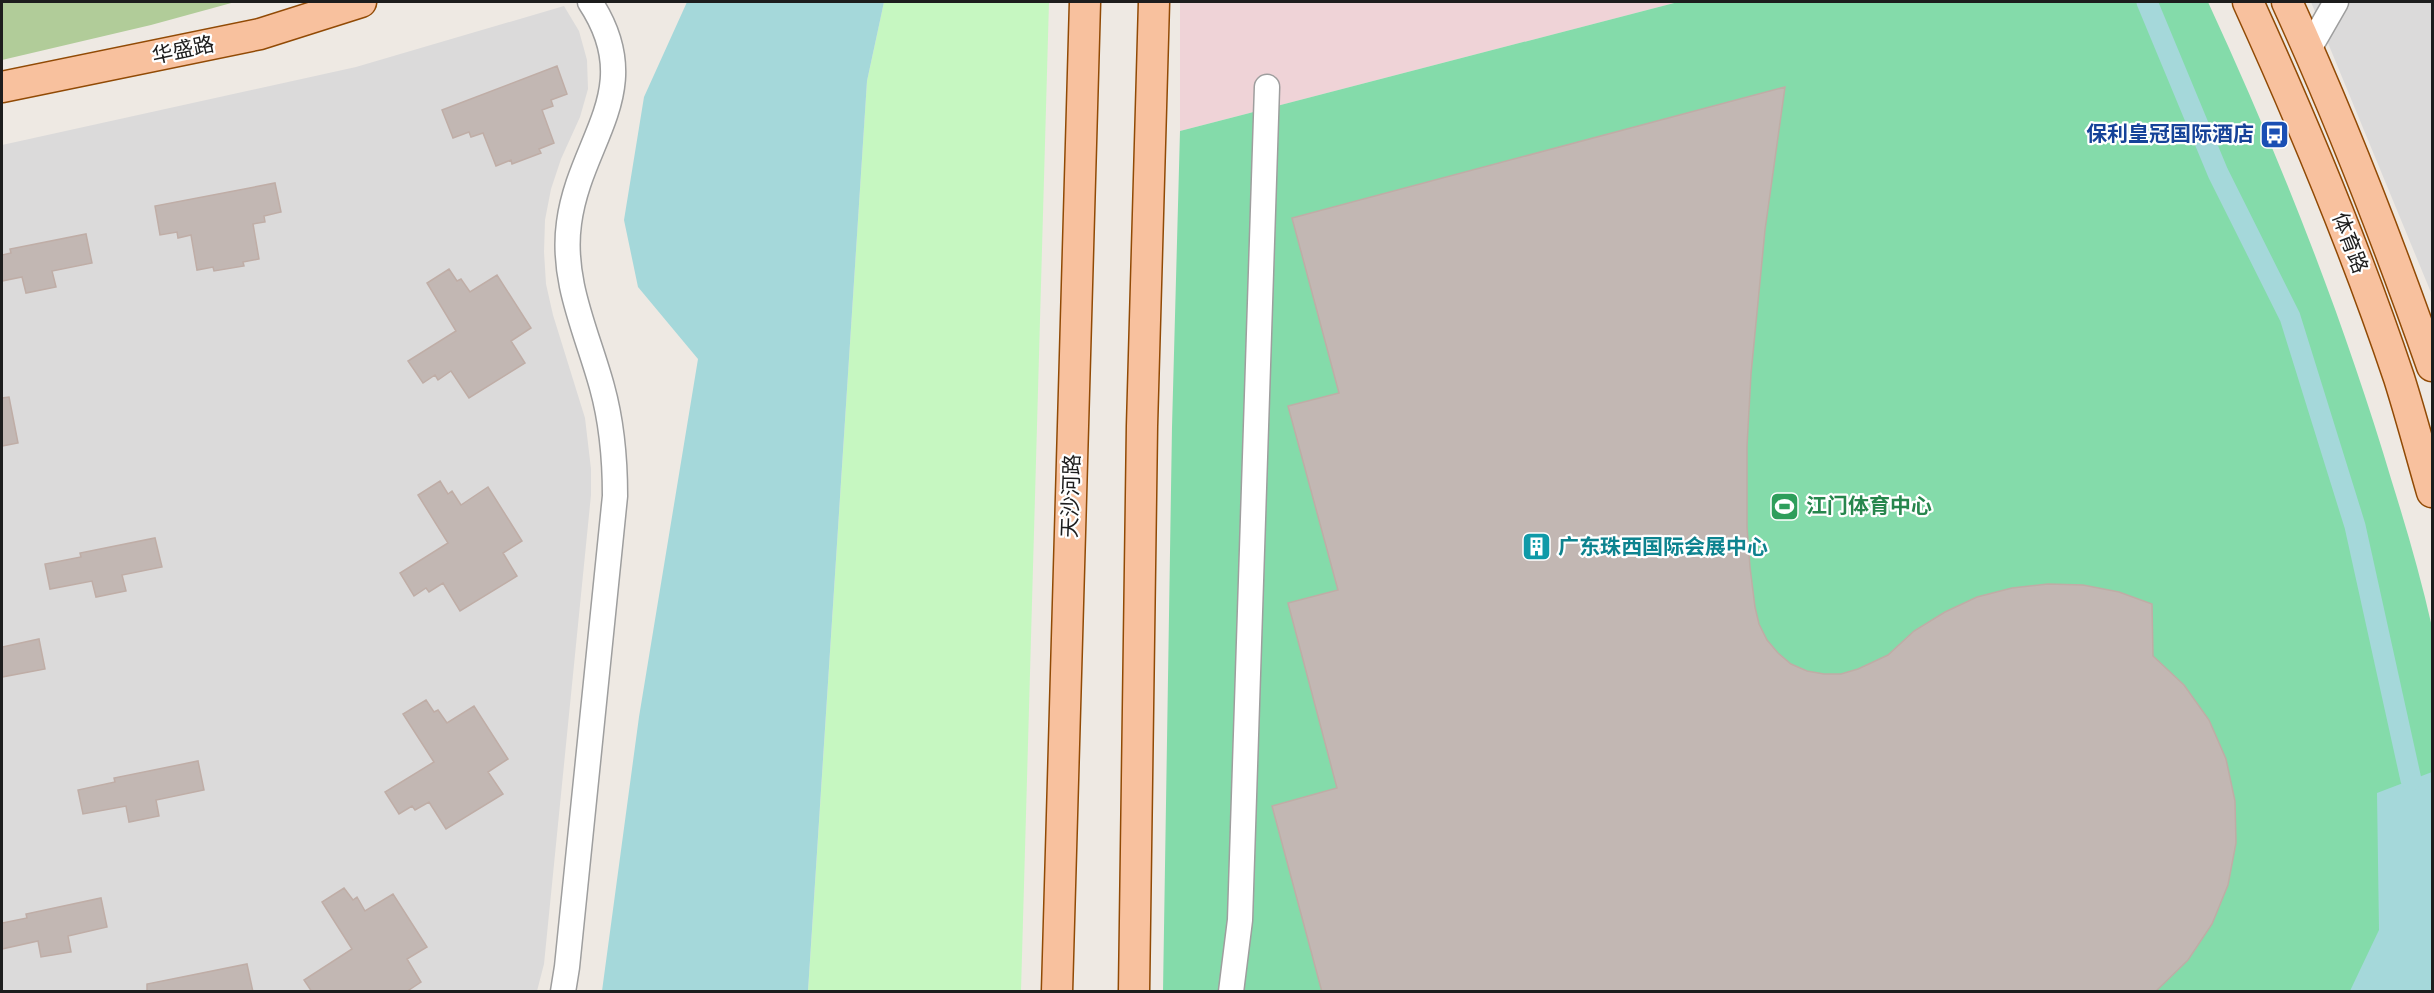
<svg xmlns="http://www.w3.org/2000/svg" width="2434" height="993" font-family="Lato,'Noto Sans SC',sans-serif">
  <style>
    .residential { fill: #dbdada }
    .commercial { fill: #efd3d7 }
    .forest { fill: #b1cc99 }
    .park { fill: #c6f7c1 }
    .pitch { fill: #84dbaa }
    .water { fill: #a5d8da }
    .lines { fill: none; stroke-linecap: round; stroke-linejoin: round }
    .canal { stroke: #a5d8da; stroke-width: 21 }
    .building { fill: #c2b7b3; stroke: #bfada6; stroke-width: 1.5 }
    .minor-casing { stroke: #9e9e9e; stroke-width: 27 }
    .major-casing { stroke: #914a05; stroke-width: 33 }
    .minor { stroke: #fff; stroke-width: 24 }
    .major { stroke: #f8c19e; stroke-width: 30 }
    .labels { text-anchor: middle; stroke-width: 4.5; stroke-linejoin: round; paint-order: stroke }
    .street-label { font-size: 21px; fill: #1d1d1d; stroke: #fff }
    .transit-label { font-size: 21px; font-weight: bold; fill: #164399; stroke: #fff; text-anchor: end }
    .leisure-label { font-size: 21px; font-weight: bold; fill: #27864d; stroke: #fff; text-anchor: start }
    .culture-label { font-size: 21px; font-weight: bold; fill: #0d838f; stroke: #fff; text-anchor: start }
  </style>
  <rect width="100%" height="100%" fill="#eee9e3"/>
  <path class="residential" d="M2311,2H2432V295Z
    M564,6L579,31L587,60L588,89L580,117L561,159L551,189L545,220L544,252L546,284L553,315L585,418L591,469V495L544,964L537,991H2V145L356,67Z"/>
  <path class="commercial" d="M1180,2H1678L1180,131Z"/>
  <path class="forest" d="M2,2H235L151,25L2,60Z"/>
  <path class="park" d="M884,2H1049L1021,991L808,992L867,81Z"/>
  <path class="pitch" d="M1678,2H2208C2280,158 2343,317 2392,482C2407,530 2421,578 2432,627V991L1163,992L1172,427L1180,131Z"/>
  <path class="water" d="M687,2H884L867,81L808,991H602L639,717L698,359L638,287L624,220L644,97Z
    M2432,772V991H2350L2379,930L2377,793Z"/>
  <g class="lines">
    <path class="canal" d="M2147,2L2218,173L2290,317L2355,526L2411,780"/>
  </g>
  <path class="building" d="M557,66L567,94L551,100L553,106L542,110L554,143L539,149L541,153L512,164L511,160L496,166L483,133L471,137L469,132L453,138L442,110Z
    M1785,87L1765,230L1751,374L1747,446V527L1750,567L1755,607L1759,624L1767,640L1778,653L1791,664L1807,671L1824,674H1841L1858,669L1888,655L1914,631L1945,612L1977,597L2012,588L2048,584L2083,585L2119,592L2152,604L2153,656L2184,685L2209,720L2226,759L2235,801L2236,843L2228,885L2212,924L2188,960L2155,992H1322L1272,806L1337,788L1288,603L1338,590L1288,406L1339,393L1292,218Z
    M275,183L281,212L264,216L265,222L253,224L259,259L243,262L244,266L214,271L213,267L197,270L191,235L178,238L177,232L160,235L155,206Z
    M86,234L92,263L52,271L56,287L26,293L22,277L2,281V255L11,253L10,249Z
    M449,269L457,281L461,279L470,292L497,275L531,328L511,341L525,363L469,398L451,371L438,380L435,375L423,383L408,361L456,331L427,283Z
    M9,397L18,443L2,446V398Z
    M440,481L448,494L452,491L461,505L488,487L522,541L503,553L517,576L460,611L443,583L429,592L426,588L414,596L400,573L448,543L418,495Z
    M155,538L162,567L122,575L126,591L96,597L92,581L50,589L45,564L81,557L80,553Z
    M39,639L45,669L2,677V647Z
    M426,700L434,712L438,710L447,723L474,706L508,759L488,772L503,794L446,829L429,802L415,810L412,806L399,814L385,792L434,762L403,714Z
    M198,761L204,790L156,800L159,816L129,822L126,806L83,814L78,790L115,782L114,778Z
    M344,888L353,900L357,897L365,911L393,894L427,947L407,959L421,982L406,992H312L304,980L352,949L322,902Z
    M101,898L107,927L68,936L71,952L41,957L38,941L2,949V923L27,918L26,914Z
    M247,964L253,992H147V984Z"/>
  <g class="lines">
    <defs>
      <path id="minor" d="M2309,49L2336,2
        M563,992L567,967L615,496C615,459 612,423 602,387C587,332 561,281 569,223C580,139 648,90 590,2
        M1231,992L1240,920L1267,87"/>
      <path id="major" d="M2248,2C2304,125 2356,250 2399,378C2411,416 2421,454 2432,492
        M2287,2C2342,122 2388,241 2432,366
        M2,87L260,34L361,2
        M1057,992L1085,2
        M1134,992L1142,426L1154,2"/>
    </defs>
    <use href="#minor" class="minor-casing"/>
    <use href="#major" class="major-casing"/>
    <use href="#minor" class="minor"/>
    <use href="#major" class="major"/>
  </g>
  <defs>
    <symbol id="bus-square" viewBox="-11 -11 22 22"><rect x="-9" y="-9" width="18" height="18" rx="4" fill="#1a4fb4" stroke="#fff"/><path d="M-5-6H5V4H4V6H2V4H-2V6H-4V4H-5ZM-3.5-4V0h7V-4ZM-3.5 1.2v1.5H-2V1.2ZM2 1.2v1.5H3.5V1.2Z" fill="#fff"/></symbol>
    <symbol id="stadium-square" viewBox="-11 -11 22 22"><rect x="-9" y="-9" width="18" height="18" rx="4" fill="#2e9e5b" stroke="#fff"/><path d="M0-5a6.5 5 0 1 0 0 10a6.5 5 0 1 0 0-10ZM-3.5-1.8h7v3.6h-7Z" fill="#fff"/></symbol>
    <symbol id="building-square" viewBox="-11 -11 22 22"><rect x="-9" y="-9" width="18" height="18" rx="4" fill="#0f9aa8" stroke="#fff"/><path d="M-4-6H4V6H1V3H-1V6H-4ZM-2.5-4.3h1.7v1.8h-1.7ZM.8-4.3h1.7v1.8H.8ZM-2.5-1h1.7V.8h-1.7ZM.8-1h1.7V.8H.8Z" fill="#fff"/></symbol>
  </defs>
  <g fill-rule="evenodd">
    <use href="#bus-square" x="2258" y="118" width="33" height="33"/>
    <use href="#stadium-square" x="1768" y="490" width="33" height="33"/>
    <use href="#building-square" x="1520" y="530" width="33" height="33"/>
  </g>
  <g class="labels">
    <g class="street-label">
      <text transform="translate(183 50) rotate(-12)" y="7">华盛路</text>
      <text transform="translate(2350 243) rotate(69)" y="7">体育路</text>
      <text transform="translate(1071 496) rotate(-88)" y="7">天沙河路</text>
    </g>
    <g class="transit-label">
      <text x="2254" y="141">保利皇冠国际酒店</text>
    </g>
    <g class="leisure-label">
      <text x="1806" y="513">江门体育中心</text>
    </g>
    <g class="culture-label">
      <text x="1558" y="554">广东珠西国际会展中心</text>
    </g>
  </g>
  <rect width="2434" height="993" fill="none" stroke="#1d1d1d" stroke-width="6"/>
</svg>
